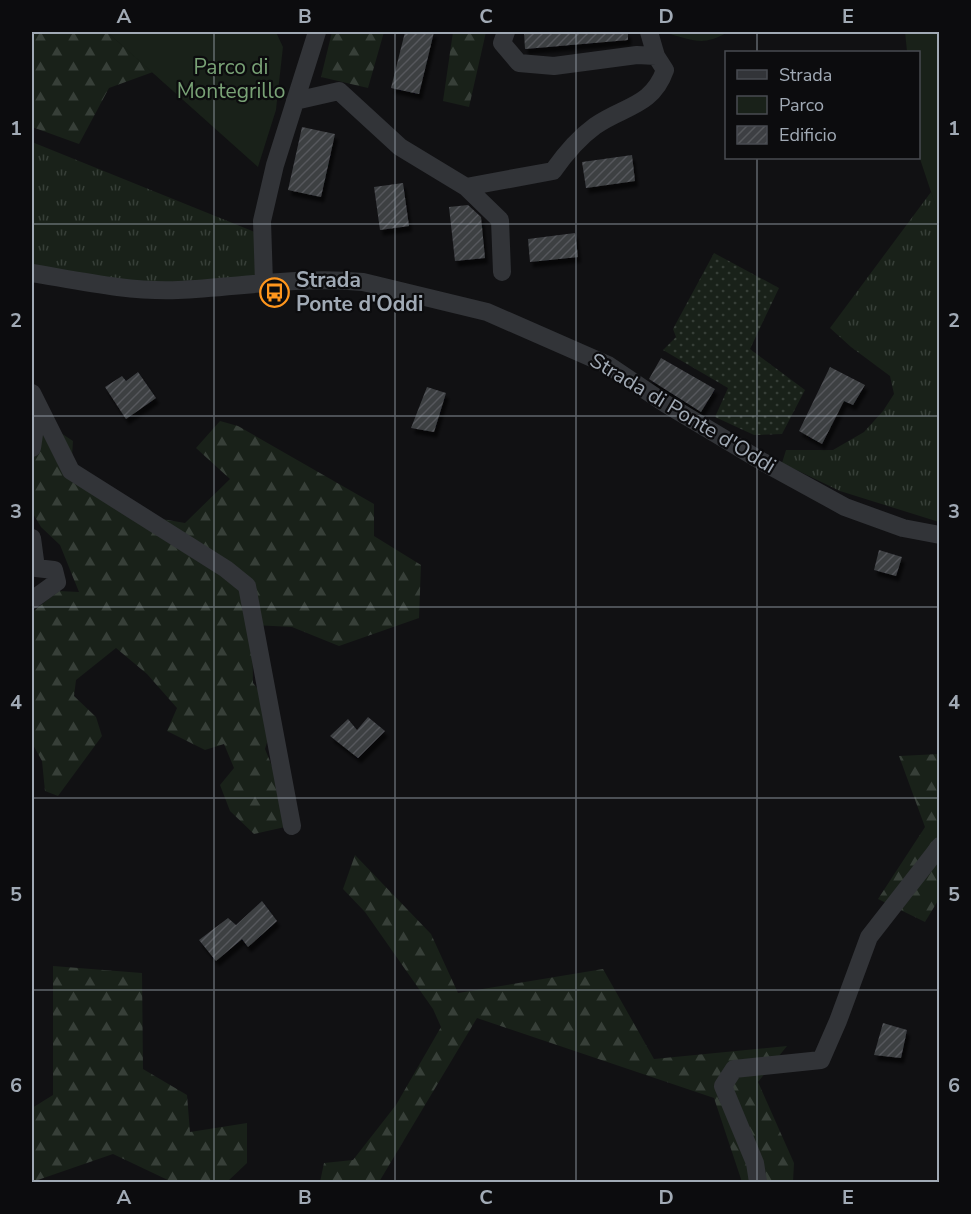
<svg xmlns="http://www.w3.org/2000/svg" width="971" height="1214" font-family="'Nunito Sans',sans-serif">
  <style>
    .grass { fill: url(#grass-tufts) }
    .forest { fill: url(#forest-firs) }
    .park { fill: #192119 }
    .garden { fill: url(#garden-dots) }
    .building { fill: url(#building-hatch); filter: url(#shadow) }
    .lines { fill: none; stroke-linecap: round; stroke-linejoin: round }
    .minor { stroke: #323438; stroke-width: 18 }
    .grid { fill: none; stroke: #a1aab5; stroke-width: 1.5; stroke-opacity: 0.55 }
    .labels { text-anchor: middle; stroke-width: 4.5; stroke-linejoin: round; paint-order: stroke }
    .park-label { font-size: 21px; fill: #79a276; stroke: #0c0c0e }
    .poi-label { font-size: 21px; font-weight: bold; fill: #a1aab5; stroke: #0c0c0e; text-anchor: start }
    .street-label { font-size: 21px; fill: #a1aab5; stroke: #0c0c0e }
    .neatline { fill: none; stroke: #a1aab5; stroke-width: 2 }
    .grid-label { font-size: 20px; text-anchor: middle; font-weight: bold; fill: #a1aab5 }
  </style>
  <defs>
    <pattern id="grass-tufts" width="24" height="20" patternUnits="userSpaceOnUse" patternTransform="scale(1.5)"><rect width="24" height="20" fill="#192119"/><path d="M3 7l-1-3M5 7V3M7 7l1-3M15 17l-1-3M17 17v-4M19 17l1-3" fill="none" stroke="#373f38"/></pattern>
    <pattern id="forest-firs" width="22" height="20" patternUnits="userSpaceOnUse" patternTransform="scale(1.5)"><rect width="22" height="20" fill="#192119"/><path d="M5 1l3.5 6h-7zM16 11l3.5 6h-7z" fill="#373f38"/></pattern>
    <pattern id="garden-dots" width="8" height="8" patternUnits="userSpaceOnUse" patternTransform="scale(1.5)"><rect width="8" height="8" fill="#192119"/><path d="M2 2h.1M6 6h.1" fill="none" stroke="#373f38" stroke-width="1.8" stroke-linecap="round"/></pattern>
    <pattern id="building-hatch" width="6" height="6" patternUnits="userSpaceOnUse" patternTransform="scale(1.5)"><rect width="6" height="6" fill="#3d3f43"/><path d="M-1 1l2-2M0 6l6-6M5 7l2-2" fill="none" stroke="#56585c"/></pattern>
    <filter id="shadow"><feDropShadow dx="3" dy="5.5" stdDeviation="1.5" flood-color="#0009"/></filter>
  </defs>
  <rect width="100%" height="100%" fill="#111113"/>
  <path class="grass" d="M32,142L262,235L264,283L176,290L32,273Z
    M931,192L940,216L939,522L840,491L782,463L786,450H833L864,432L883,411L894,394L890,376L851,347L830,328Z"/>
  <path class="forest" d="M32,32H107L153,72L109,88L79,144L32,127Z
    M332,32H384L368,88L321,77Z
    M453,32H486L469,107L443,101Z
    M32,414L73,441L71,471L140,515L185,523L230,479L196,448L220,421L238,426L374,504V536L421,565L419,618L339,646L292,627L252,625L253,683L276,712L265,749L284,796L285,827L254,834L230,811L220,785L234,768L224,744L205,750L167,731L177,708L147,674L116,648L76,680L74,696L96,717L102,736L58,796L45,791L42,761L32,743V612L59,591L79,592L60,545L41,527L32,512Z
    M939,754V899L925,922L878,899L925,827L899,756Z
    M355,855L431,934L458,993L603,969L654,1059L787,1046L758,1082L794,1163L793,1182H742L714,1098L477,1018L379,1182H320L324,1163L353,1160L396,1105L441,1027L433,1009L365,912L343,889Z
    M53,966L142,973L143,1069L187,1095L190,1132L247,1123V1163L227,1182H172L113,1154L32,1182V1108L53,1095Z"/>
  <path class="park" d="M107,32H276L283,47L276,110L258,167Z
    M665,32H728C702,47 694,40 666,33Z
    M905,32H939V216L920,159L918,52H907Z"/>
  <path class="garden" d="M714,253L779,288L750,349L805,390L782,434L754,435L715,417L728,388L663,350L676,337L673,329Z"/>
  <path class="building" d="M405,32H434L419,94L391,88Z
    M524,32H628V40L525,49Z
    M302,127L335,134L321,197L288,190Z
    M632,155L635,181L586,188L582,162Z
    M403,183L409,226L380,230L374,187Z
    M468,205L481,217L485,258L455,261L449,207Z
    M575,233L578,257L530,262L528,239Z
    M661,358L715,389L701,412L649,379Z
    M830,367L865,385L853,405L844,401L822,444L799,431Z
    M138,372L156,398L126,419L105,387L122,376L126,381Z
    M427,387L446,393L434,432L411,428Z
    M879,550L902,557L896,576L874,570Z
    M368,717L385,731L358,758L330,736L348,719L357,730Z
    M262,901L277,921L248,947L242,939L216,961L199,940L228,918L236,925Z
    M883,1023L907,1030L901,1058L874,1055Z"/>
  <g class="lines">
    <path class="minor" d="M506,32L502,43L519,63L554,66L637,55L656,56
      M295,101L339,91L400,147L466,187L500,220L502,272
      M466,187L553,171C565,154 577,139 595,126C623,106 652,107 665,70L656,56L649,32
      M32,273C80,281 129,292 178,290C240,287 301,276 363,282L487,312L608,365L666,404L763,462L845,507L903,528L940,535
      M264,283L262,221L275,165L317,32
      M32,393L71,471L226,569L247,586L292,826
      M32,448L38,407
      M32,538L36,568L54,570L57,582L32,600
      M758,1182L755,1163L723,1086L734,1069L821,1060L838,1021L869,937L940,846"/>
  </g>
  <path class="grid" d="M214,32V1182M395,32V1182M576,32V1182M757,32V52M757,158V1182M32,224H940M32,416H940M32,607H940M32,798H940M32,990H940"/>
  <defs>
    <symbol id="bus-ring" viewBox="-11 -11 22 22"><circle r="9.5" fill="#0c0c0e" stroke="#ff961d" stroke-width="1.5"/><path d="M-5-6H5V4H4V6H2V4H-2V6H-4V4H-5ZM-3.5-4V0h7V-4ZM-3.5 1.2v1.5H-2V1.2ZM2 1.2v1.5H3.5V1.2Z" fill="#ff961d"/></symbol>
  </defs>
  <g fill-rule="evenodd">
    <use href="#bus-ring" x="258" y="276" width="33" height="33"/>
  </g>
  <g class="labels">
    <g class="park-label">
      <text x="231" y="74">Parco di<tspan x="231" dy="24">Montegrillo</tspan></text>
    </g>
    <g class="poi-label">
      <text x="296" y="287">Strada<tspan x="296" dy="24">Ponte d'Oddi</tspan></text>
    </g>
    <g class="street-label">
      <text transform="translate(683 413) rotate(31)" y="7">Strada di Ponte d'Oddi</text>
    </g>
  </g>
  <rect width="971" height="1214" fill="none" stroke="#0c0c0e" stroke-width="66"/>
  <rect x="725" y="51" width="195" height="108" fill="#0c0c0e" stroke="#484b51" stroke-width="1.5"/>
  <rect x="737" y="70" width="30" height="9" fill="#323438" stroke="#484b51" stroke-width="1.5"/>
  <text x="779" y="81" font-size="18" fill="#a1aab5">Strada</text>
  <rect x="737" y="96" width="30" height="18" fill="#192119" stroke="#484b51" stroke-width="1.5"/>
  <text x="779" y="111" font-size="18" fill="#a1aab5">Parco</text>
  <rect x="737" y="126" width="30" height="18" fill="url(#building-hatch)" stroke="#484b51" stroke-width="1.5"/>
  <text x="779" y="141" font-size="18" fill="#a1aab5">Edificio</text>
  <rect x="33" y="33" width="905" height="1148" class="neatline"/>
  <g class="grid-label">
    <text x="124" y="23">A</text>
    <text x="305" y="23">B</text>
    <text x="486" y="23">C</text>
    <text x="666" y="23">D</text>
    <text x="848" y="23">E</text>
    <text x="16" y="135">1</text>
    <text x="954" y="135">1</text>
    <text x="16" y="327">2</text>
    <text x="954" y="327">2</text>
    <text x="16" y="518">3</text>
    <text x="954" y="518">3</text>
    <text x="16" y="709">4</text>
    <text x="954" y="709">4</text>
    <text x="16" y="901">5</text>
    <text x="954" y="901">5</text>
    <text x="16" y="1092">6</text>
    <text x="954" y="1092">6</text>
    <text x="124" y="1204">A</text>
    <text x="305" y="1204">B</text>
    <text x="486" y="1204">C</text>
    <text x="666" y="1204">D</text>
    <text x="848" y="1204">E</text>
  </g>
</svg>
